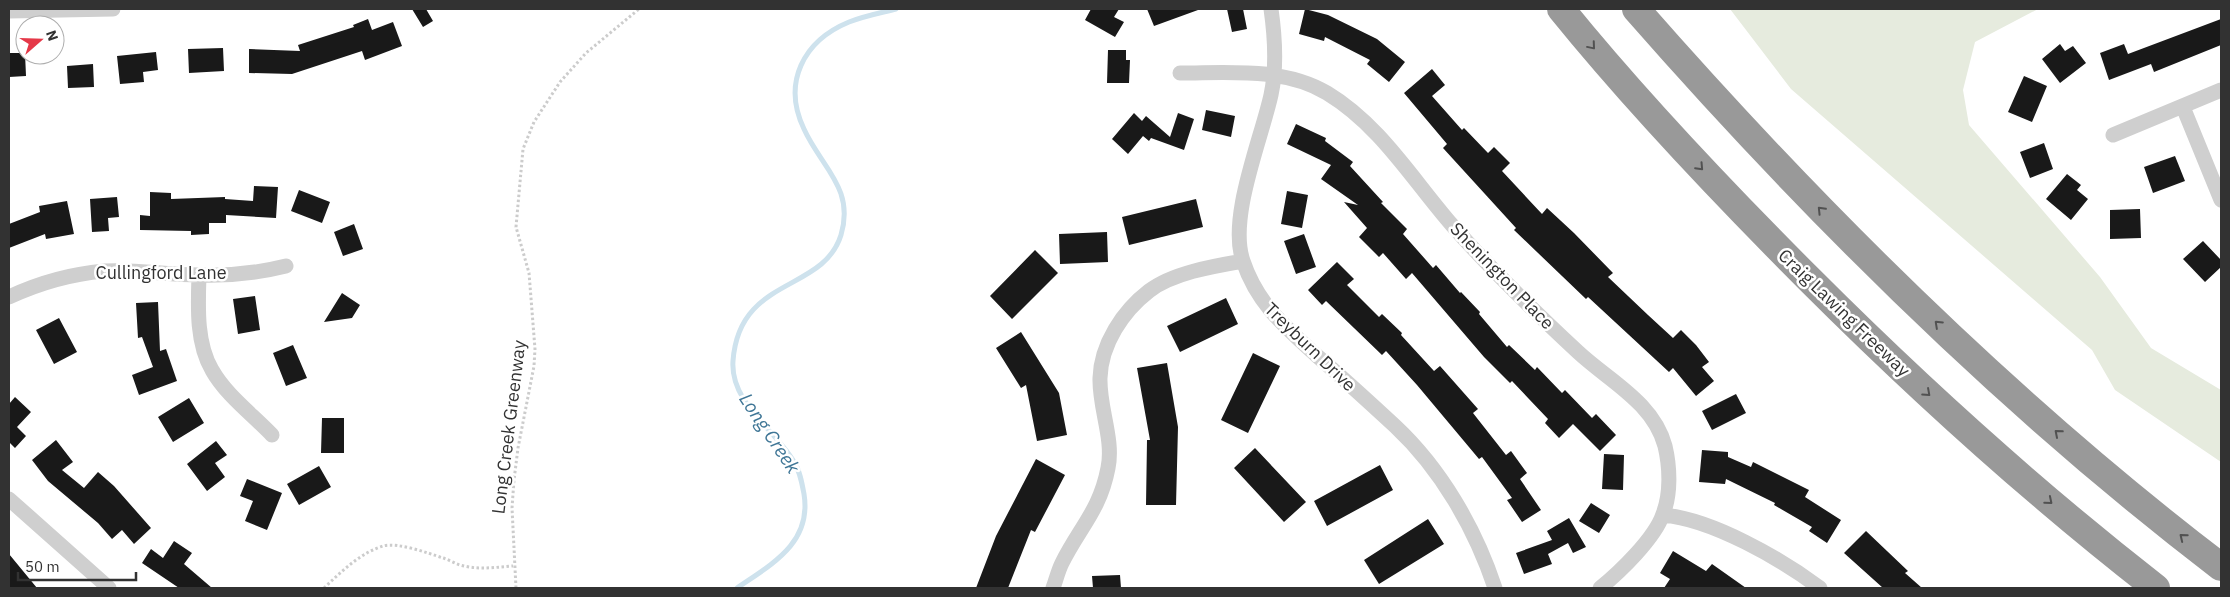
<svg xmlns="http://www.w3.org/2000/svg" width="2230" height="597" font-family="'IBM Plex Sans',sans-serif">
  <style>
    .green { fill: #e6ebde }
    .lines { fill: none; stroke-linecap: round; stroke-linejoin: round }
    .stream { stroke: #cee2ed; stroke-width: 5 }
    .building { fill: #191919 }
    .path { stroke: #ccc; stroke-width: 3; stroke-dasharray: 2.5 2.5; stroke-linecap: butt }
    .street { stroke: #cfcfcf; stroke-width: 15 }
    .highway { stroke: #999; stroke-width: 28 }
    .oneway { stroke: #515151 }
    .labels { text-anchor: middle; stroke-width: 5; stroke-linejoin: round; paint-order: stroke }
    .street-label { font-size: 18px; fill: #323232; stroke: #fff }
    .water-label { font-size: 19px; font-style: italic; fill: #3f7696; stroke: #fff }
  </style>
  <rect width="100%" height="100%" fill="#fff"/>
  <path class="green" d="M1730,9H2038L1975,42L1963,90L1969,125L2100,277L2151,348L2221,390V462L2115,390L2092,350L1791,89Z"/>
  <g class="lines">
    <path class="stream" d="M737,588C772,564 812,543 804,494C802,483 800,471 794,462C775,429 730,403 733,361C739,276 823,293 841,235C855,188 821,167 804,129C782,83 803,41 849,22C864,16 880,13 896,9"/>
  </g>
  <path class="building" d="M412,9H426L433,21L423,27Z
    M1091,9H1119L1114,17L1124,22L1115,37L1085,20Z
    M1147,9H1197L1198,10L1154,26Z
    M1227,9H1243L1247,29L1232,32Z
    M1305,9L1328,15L1377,39L1405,62L1389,82L1367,64L1370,60L1325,37L1324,41L1299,34Z
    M368,19L372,30L393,22L402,46L365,60L362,51L292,74L249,73V49L300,51L298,45L354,27L353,25Z
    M2221,19V45L2154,72L2151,64L2109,80L2100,53L2124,44L2128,54Z
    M2060,44L2065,51L2073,46L2086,63L2060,83L2042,59Z
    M223,48L224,71L189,73L188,49Z
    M1108,50H1126V60H1130L1129,83H1107Z
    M156,52L158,70L143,72L144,82L120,84L117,56Z
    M9,53H25L26,76L9,77Z
    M93,64L94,87L68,88L67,66Z
    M1432,69L1445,85L1432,96L1462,130L1464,128L1488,153L1494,147L1510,163L1502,171L1542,214L1547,208L1574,233L1613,273L1608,277L1648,315L1673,338L1681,330L1696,345L1709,362L1702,367L1714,381L1696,396L1673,368L1669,372L1588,297L1586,299L1514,230L1516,228L1443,148L1447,144L1404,93Z
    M2024,76L2047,86L2032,122L2008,112Z
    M1206,110L1235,116L1231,137L1202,130Z
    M1134,113L1142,121L1146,116L1170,137L1178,113L1194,119L1184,150L1151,138L1149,141L1143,136L1128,154L1112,139Z
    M1296,124L1326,138L1325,141L1353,162L1350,166L1383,202L1381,203L1407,229L1403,234L1433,268L1436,265L1460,293L1461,292L1480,312L1479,314L1507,347L1509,345L1535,370L1537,367L1562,393L1565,390L1592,418L1596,414L1616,435L1600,451L1573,424L1559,438L1545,423L1548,419L1512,381L1510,383L1484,357L1412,273L1406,279L1383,253L1379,257L1359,237L1367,228L1344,202L1358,205L1321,179L1331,165L1287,144Z
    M2044,143L2053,169L2030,178L2020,152Z
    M2175,156L2185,181L2153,193L2144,167Z
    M2067,174L2081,185L2077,190L2088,199L2071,220L2046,199Z
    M254,186L278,187L276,218L226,215V223H209V234L191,235V231L140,230V215L150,216V192L171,193V199L225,197V199L253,201Z
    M299,190L330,202L322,223L291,211Z
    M1287,191L1308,195L1302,228L1281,224Z
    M117,197L119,217L108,218L109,231L92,232L90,199Z
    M1196,199L1203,227L1129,245L1122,217Z
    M67,201L74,234L46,239L45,234L9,248V224L40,212L39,206Z
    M2140,209L2141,238L2110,239V210Z
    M354,224L363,249L343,256L334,232Z
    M1107,232L1108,262L1060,264L1059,234Z
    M1304,234L1316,267L1296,274L1284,241Z
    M2203,241L2221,260V267L2205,282L2183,259Z
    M1035,250L1058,273L1012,319L990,296Z
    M1337,262L1354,279L1347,285L1379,317L1382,314L1402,333L1401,335L1434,371L1440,366L1478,409L1473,413L1506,455L1511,451L1527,473L1520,479L1541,510L1522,522L1507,500L1512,498L1482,457L1479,459L1417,385L1386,351L1382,355L1326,301L1322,305L1308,290Z
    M342,293L360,305L352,318L324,322Z
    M255,296L260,330L238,334L233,299Z
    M1226,298L1238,324L1180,352L1167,326Z
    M158,302L160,351L166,349L177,381L139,395L132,375L153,367L142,337L138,338L136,303Z
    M59,318L77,352L54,364L36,330Z
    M1021,332L1059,393L1067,435L1037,441L1026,385L1021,388L996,348Z
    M293,345L307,378L286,386L273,353Z
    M1253,353L1280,366L1248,433L1221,420Z
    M1167,363L1178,427L1176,505H1146L1147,440H1150L1137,368Z
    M1736,394L1746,413L1712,430L1702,411Z
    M15,397L31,412L17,427L26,436L15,448L9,442V404Z
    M189,398L204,423L173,442L158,417Z
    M322,418H344V453H321Z
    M56,440L73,462L62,470L84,488L98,472L114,486L151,528L134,544L122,530L112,539L98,523L48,481L32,460Z
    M216,441L227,455L215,463L225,477L207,491L187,464Z
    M1255,448L1306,502L1284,522L1234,468Z
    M1702,450L1728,452V457L1751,467L1753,462L1809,490L1805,497L1841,520L1827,543L1809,531L1812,527L1774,505L1775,503L1726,479L1725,484L1699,482Z
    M1604,454L1624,455L1623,490L1602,489Z
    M1036,459L1065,475L1035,532L1031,530L1008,588H976L996,536Z
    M1380,465L1393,490L1327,526L1314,501Z
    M319,466L331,487L299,505L287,484Z
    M247,479L282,493L267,530L245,521L253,501L240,496Z
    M1591,503L1610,515L1599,533L1579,521Z
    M1569,518L1586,547L1573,553L1568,543L1548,554L1552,564L1524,574L1516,553L1552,540L1547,531Z
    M1428,519L1444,544L1379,584L1364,560Z
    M1866,531L1908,571L1905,573L1922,588H1883L1844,553Z
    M174,541L192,553L184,564L212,588H179L142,563L151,549L163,558Z
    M1673,551L1706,571L1712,564L1746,588H1664L1670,579L1660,573Z
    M9,554L37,588H9Z
    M1120,575L1121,588H1093L1092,576Z"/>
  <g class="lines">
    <path class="path" d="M324,588C341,572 360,553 383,546C398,542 428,553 443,558C450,560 457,565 464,566C481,570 497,567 513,566
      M516,588L512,508L514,480L518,448L534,366L535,349L529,273L516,227L523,149L534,122L560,82L586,53L639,9"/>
    <path class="street" d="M1271,9C1275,37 1277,67 1271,95C1261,140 1228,218 1243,261C1257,303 1284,326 1316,355C1343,378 1369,402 1395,426C1441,469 1475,528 1495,588
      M9,11L113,9
      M1180,73C1227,73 1284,67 1327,93C1380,125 1412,179 1452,225C1491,270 1534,311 1578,352C1609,381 1653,402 1665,446C1670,467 1671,494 1663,514C1655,538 1620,572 1600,588
      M2183,107L2221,200
      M2113,135L2221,90
      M199,275C198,306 196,343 212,370C226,395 252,414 272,435
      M9,297C39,283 71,274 104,271C136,269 167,275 199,275C228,276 258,273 286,266
      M9,499L109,588
      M1663,515C1712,519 1781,559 1820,588
      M1053,588C1056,580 1058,571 1062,563C1080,527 1100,510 1108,468C1114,439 1099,408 1100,378C1101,344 1123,311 1149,291C1172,273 1214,266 1243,261"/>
    <path class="highway" d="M1561,9C1638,104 1723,193 1810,280C1919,389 2034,493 2156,588
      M1636,9C1814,212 2006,403 2221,567"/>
  </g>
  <defs><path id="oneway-chevron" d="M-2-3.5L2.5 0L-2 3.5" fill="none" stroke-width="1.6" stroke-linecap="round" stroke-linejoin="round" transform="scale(1.25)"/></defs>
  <g class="oneway">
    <use href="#oneway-chevron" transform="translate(1592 46) rotate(50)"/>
    <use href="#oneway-chevron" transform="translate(1700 167) rotate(47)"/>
    <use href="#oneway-chevron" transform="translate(1821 210) rotate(-134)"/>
    <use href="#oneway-chevron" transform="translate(1938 324) rotate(-137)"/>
    <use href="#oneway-chevron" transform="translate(1927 393) rotate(42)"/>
    <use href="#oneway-chevron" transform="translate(2058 433) rotate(-139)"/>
    <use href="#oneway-chevron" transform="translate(2049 501) rotate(40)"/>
    <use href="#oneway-chevron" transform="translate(2183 537) rotate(-141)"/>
  </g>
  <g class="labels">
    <g class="street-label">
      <text x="161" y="279">Cullingford Lane</text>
      <text transform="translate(1502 276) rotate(46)" y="6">Shenington Place</text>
      <text transform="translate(1844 313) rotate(44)" y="6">Craig Lawing Freeway</text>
      <text transform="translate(1310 347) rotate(44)" y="6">Treyburn Drive</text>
      <text transform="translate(509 427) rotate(-83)" y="6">Long Creek Greenway</text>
    </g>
    <g class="water-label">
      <text transform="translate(770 433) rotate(56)" y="7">Long Creek</text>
    </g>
  </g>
  <rect width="2230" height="597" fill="none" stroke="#323232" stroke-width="20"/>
  <g transform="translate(40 40) rotate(70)"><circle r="24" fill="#ffffff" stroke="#adadad"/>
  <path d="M0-4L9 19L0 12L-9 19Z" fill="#e53848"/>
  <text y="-8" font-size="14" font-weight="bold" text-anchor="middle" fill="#323232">N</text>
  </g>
  <path d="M18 572v8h118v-8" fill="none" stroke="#323232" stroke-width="2.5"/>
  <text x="25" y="572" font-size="15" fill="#323232" stroke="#ffffff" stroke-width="4" paint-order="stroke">50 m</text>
</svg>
